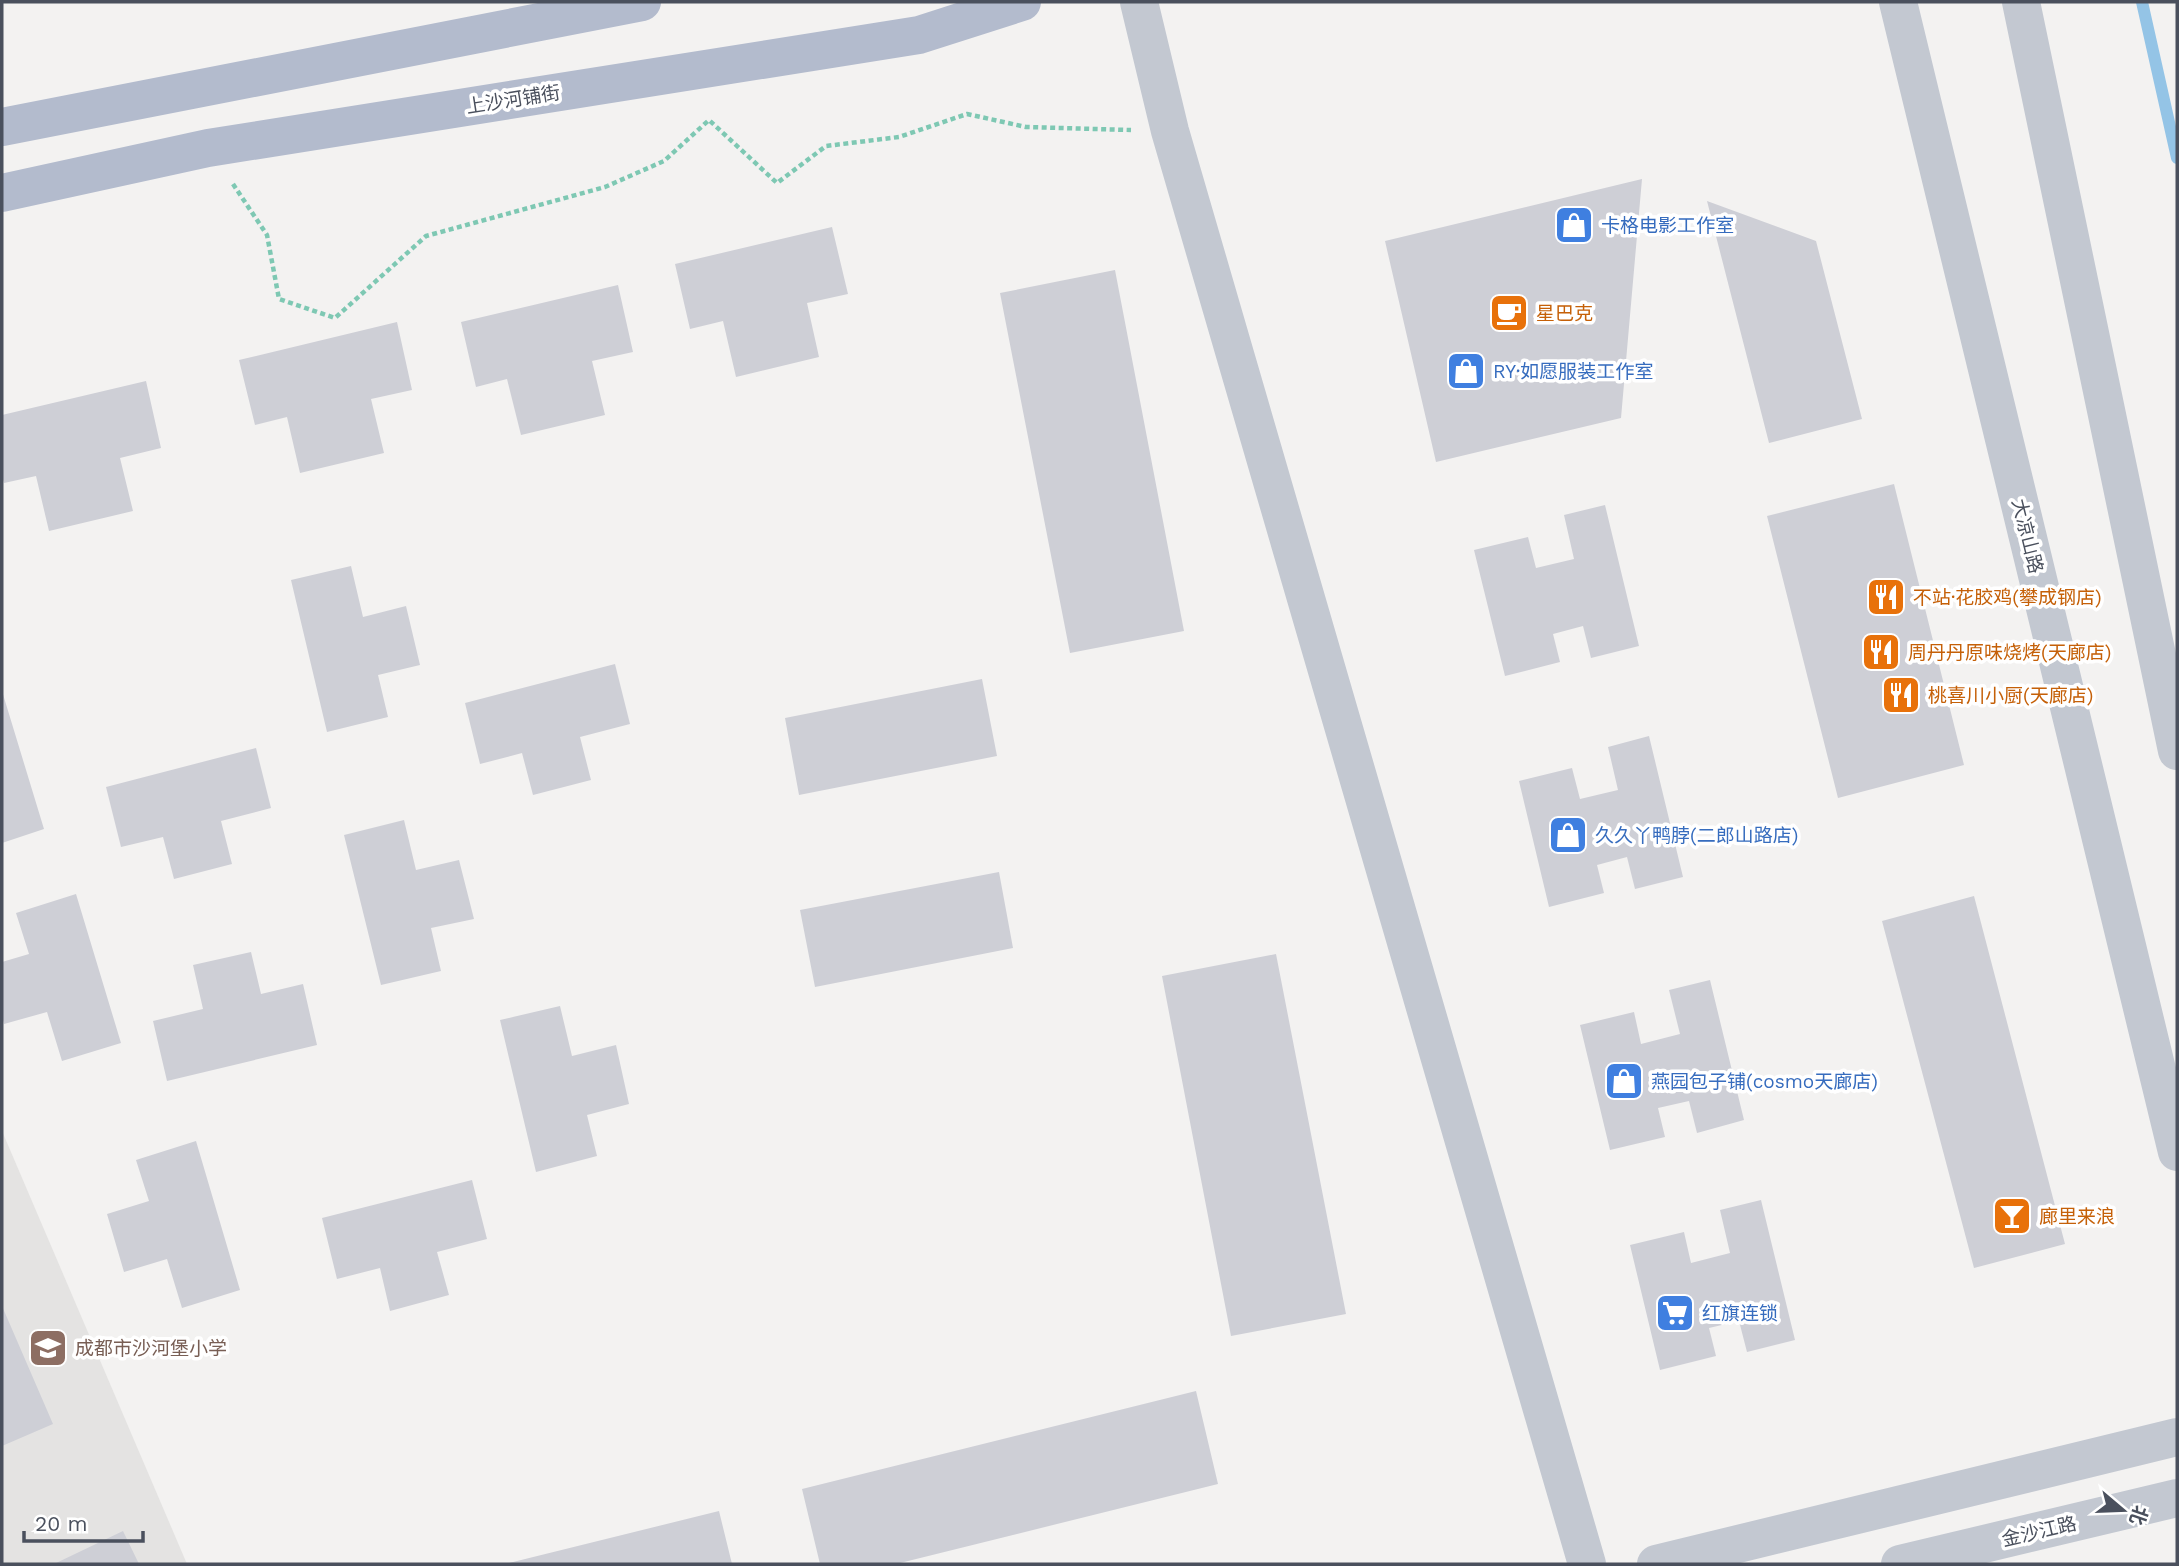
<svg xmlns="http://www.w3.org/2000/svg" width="2179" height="1566" font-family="'Work Sans','Noto Sans SC',sans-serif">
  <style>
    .education { fill: #e4e3e2 }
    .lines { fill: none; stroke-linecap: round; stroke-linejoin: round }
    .stream { stroke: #94c4e6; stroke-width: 12 }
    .building { fill: #cecfd6 }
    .path { stroke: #7ec8b3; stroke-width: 4.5; stroke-dasharray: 5 3.5; stroke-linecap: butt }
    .minor { stroke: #c3c8d1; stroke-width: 38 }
    .major { stroke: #b3bbcd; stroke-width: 38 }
    .labels { text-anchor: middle; stroke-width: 7; stroke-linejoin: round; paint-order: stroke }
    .street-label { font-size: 19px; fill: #4a505d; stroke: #fff }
    .shop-label { font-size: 19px; fill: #366cbe; stroke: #fff; text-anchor: start }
    .food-label { font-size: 19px; fill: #c56008; stroke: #fff; text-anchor: start }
    .education-label { font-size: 19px; fill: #785e54; stroke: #fff; text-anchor: start }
  </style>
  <rect width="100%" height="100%" fill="#f3f2f1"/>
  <path class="education" d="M2,1131L187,1564H2Z"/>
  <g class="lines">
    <path class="stream" d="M2142,2L2177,158"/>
  </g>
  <path class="building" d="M1642,179L1621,418L1436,462L1385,241Z
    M1707,201L1816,241L1862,419L1769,443Z
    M832,227L848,294L807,303L819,357L736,377L723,321L690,329L675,264Z
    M1115,270L1184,631L1070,653L1000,293Z
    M618,285L633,352L592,361L605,415L521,435L507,379L476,387L461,322Z
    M397,322L412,390L371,399L384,453L300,473L287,417L255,425L239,360Z
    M146,381L161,448L120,458L133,511L49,531L36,476L4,483L2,476V415Z
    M1894,484L1964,765L1838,798L1767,516Z
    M1605,505L1639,646L1591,658L1583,626L1553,634L1560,662L1505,676L1474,550L1528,537L1536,568L1574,559L1564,515Z
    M351,566L363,617L406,606L420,665L378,675L388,717L327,732L291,580Z
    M615,664L630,724L580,737L591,780L533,795L522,753L480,764L465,703Z
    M982,679L997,756L799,795L785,718Z
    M2,691L44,829L2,843Z
    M1649,736L1683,877L1635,889L1627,857L1597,865L1604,893L1549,907L1519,781L1572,768L1580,799L1618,790L1608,747Z
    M256,748L271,808L221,821L232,864L174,879L163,837L121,847L106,787Z
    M404,820L416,870L459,860L474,919L431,928L441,971L381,985L344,835Z
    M999,872L1013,948L815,987L800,910Z
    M76,894L121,1043L62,1061L47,1012L4,1024L2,1016V962L29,954L16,913Z
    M1974,896L2065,1244L1974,1268L1882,921Z
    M251,952L261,994L303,984L317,1045L167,1081L153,1021L203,1009L193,965Z
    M1276,954L1346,1314L1231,1336L1162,976Z
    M1710,980L1744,1120L1697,1133L1689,1101L1658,1108L1665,1137L1610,1150L1580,1025L1634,1012L1641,1044L1680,1034L1669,990Z
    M560,1006L572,1056L616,1045L629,1104L587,1115L597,1156L536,1172L500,1020Z
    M196,1141L240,1290L182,1308L167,1259L124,1272L107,1214L149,1201L136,1160Z
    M472,1180L487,1239L437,1252L449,1295L390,1311L380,1268L337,1279L322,1218Z
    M1761,1200L1795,1340L1747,1352L1739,1321L1709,1328L1716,1356L1660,1370L1630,1245L1684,1232L1691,1263L1730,1253L1720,1210Z
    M2,1306L53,1424L2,1446Z
    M1196,1391L1218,1484L896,1564H820L802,1489Z
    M719,1511L732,1564H509V1563Z
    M123,1531L139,1564H54Z"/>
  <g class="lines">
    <path class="path" d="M233,184L267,235L279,299L335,318L426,236L605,187L664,161L709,120L777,183L826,146L899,137L967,114L1026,127L1131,130"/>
    <path class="minor" d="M1139,2L1170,131L1587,1564
      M1898,2L2177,1152
      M2021,2L2177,751
      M1656,1564L2177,1437
      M1900,1564L2177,1498"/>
    <path class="major" d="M2,127L642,2
      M2,193L208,148L919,35L1022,2"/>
  </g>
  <defs>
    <symbol id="shop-square" viewBox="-11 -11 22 22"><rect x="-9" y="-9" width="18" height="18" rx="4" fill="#3f7fe0" stroke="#fff"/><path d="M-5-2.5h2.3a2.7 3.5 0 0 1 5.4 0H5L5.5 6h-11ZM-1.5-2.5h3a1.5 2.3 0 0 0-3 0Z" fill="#fff"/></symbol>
    <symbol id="cafe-square" viewBox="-11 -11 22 22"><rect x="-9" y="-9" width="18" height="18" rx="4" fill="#e8710a" stroke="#fff"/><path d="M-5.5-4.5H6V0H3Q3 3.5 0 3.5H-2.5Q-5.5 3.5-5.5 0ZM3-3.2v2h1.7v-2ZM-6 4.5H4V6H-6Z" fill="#fff"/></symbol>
    <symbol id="restaurant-square" viewBox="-11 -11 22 22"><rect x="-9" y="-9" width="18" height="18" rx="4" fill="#e8710a" stroke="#fff"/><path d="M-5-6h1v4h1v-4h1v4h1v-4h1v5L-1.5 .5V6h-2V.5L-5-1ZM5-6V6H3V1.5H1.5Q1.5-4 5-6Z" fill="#fff"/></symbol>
    <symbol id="bar-square" viewBox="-11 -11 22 22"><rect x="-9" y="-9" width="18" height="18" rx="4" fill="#e8710a" stroke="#fff"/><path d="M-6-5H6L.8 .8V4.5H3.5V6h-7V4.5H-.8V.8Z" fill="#fff"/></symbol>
    <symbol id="supermarket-square" viewBox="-11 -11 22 22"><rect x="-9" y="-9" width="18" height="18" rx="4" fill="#3f7fe0" stroke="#fff"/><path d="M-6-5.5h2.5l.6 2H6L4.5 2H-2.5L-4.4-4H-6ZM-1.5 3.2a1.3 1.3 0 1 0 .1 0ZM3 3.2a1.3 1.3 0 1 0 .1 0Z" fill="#fff"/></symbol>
    <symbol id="school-square" viewBox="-11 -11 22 22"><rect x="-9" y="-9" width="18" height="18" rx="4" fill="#8d6e63" stroke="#fff"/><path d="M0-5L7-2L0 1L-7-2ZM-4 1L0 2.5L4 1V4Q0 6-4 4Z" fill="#fff"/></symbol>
  </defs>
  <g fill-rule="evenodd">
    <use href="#shop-square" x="1552" y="203" width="44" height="44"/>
    <use href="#cafe-square" x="1487" y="291" width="44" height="44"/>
    <use href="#shop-square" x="1444" y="349" width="44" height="44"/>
    <use href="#restaurant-square" x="1864" y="575" width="44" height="44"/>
    <use href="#restaurant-square" x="1859" y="630" width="44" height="44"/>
    <use href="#restaurant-square" x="1879" y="673" width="44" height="44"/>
    <use href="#shop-square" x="1546" y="813" width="44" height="44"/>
    <use href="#shop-square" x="1602" y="1059" width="44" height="44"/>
    <use href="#bar-square" x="1990" y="1194" width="44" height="44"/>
    <use href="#supermarket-square" x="1653" y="1291" width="44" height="44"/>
    <use href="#school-square" x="26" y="1326" width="44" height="44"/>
  </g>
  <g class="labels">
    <g class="street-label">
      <text transform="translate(513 99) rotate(-9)" y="7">上沙河铺街</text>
      <text transform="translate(2028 536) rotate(76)" y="7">大凉山路</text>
      <text transform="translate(2039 1531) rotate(-13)" y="7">金沙江路</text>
    </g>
    <g class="shop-label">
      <text x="1601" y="232">卡格电影工作室</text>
      <text x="1493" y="378">RY·如愿服装工作室</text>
      <text x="1595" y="842">久久丫鸭脖(二郎山路店)</text>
      <text x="1651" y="1088">燕园包子铺(cosmo天廊店)</text>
      <text x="1702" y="1320">红旗连锁</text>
    </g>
    <g class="food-label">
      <text x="1536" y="320">星巴克</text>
      <text x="1913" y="604">不站·花胶鸡(攀成钢店)</text>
      <text x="1908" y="659">周丹丹原味烧烤(天廊店)</text>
      <text x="1928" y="702">桃喜川小厨(天廊店)</text>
      <text x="2039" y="1223">廊里来浪</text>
    </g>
    <g class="education-label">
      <text x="75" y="1355">成都市沙河堡小学</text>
    </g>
  </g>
  <rect width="2179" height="1566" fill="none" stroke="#4a505d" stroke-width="7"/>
  <g transform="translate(2123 1510) rotate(109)" stroke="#ffffff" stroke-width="5" paint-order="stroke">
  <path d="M0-5L12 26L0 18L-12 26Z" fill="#4a505d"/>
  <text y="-10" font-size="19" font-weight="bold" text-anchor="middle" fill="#4a505d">北</text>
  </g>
  <path d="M24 1531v10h119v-10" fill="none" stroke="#4a505d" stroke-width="3.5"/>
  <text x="35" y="1531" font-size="21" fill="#4a505d" stroke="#ffffff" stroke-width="5" paint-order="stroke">20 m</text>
</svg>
